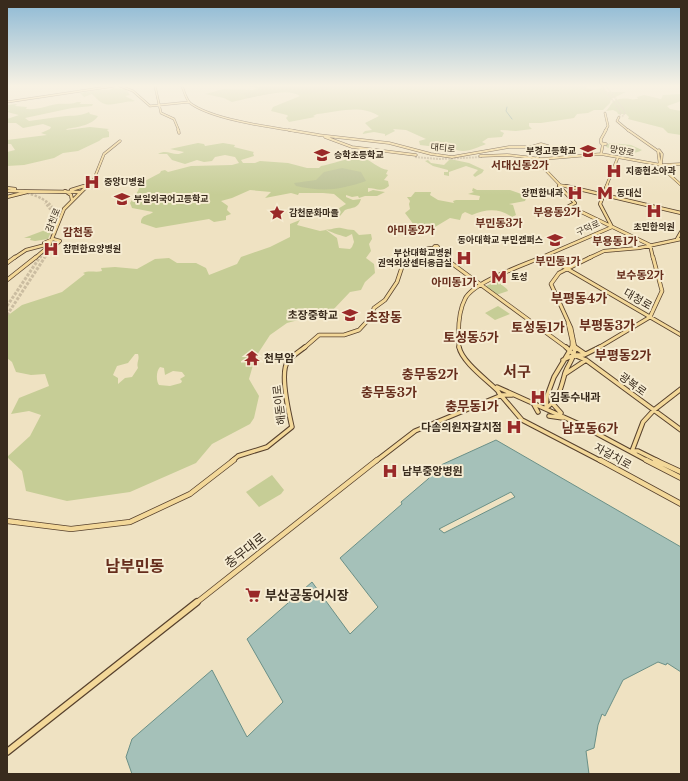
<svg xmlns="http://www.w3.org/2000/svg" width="688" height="781" font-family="'Libre Baskerville','Noto Sans KR',serif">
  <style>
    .green { fill: #c6cd96; fill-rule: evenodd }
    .cemetery { fill: #bcc295 }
    .water { fill: #a5c1b9; stroke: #6b9087; fill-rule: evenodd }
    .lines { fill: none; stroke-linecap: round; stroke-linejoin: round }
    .stream { stroke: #6b9087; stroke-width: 1 }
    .major-tunnel-far1 { stroke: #cbbda1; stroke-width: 1.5; stroke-dasharray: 1.5 0.5; stroke-linecap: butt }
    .major-tunnel { stroke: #cbbda1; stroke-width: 2; stroke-dasharray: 2 1; stroke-linecap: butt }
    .highway-tunnel-far1 { stroke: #cbbda1; stroke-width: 2.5; stroke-dasharray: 2.5 1.5; stroke-linecap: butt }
    .highway-tunnel { stroke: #cbbda1; stroke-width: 3; stroke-dasharray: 3 1.5; stroke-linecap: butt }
    .major-far6-casing { stroke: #57412d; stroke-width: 2.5 }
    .major-far5-casing { stroke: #57412d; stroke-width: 3 }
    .major-far4-casing { stroke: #57412d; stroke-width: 4 }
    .major-far3-casing { stroke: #57412d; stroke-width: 4.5 }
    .major-far2-casing { stroke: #57412d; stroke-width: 5.5 }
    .major-far1-casing { stroke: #57412d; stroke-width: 6 }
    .major-casing { stroke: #57412d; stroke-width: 8 }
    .major-far6 { stroke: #f3d899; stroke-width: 1.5 }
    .major-far5 { stroke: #f3d899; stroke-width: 2 }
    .major-far4 { stroke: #f3d899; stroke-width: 2.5 }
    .major-far3 { stroke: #f3d899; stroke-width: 3 }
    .major-far2 { stroke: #f3d899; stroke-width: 3.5 }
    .major-far1 { stroke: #f3d899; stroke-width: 4.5 }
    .major { stroke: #f3d899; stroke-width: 5.5 }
    .labels { text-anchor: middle; stroke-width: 4; stroke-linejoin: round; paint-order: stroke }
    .far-street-label { font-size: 9px; fill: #392b1d; stroke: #f6ecd2 }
    .far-poi-label { font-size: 9px; font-weight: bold; fill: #392b1d; stroke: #f6ecd2; text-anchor: start }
    .far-quarter-label { font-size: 11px; font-weight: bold; fill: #662d1c; stroke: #f6ecd2 }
    .street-label { font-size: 11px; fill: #392b1d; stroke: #f6ecd2 }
    .poi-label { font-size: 11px; font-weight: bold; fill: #392b1d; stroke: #f6ecd2; text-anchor: start }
    .quarter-label { font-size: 13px; font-weight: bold; fill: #662d1c; stroke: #f6ecd2 }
    .near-street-label { font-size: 13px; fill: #392b1d; stroke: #f6ecd2 }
    .near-poi-label { font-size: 13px; font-weight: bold; fill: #392b1d; stroke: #f6ecd2; text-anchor: start }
    .district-label { font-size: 15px; font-weight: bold; fill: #662d1c; stroke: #f6ecd2 }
    .near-quarter-label { font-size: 16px; font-weight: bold; fill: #662d1c; stroke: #f6ecd2 }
  </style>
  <rect width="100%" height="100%" fill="#efe2c2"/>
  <path class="green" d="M247,86L263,87L255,91H248H285L296,94L328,90L331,86H588L585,87L593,90L602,88L608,92H626L611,99L610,103L603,110H594L588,113L577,114L574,118L541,123H529V126L532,129L516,131L501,130L500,131L504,133L502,137L488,138L482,142L486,144C476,148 465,154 454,149L420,145L419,141L426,139L406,130L393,129L395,131L385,136V134L374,132L362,134L365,131L372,130L365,123L379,116C360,104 339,112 317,114L313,116L315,117L289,122L286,118L288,116L287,115L271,111L273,107L300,96C286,86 248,99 232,102L224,98L205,94L224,89L253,90L257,88Z
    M113,88L126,89L130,95L125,96L135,101C131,102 129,101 126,102C107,105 105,108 92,94L84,97L80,93L96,90H110Z
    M681,94V101L667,106L670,109L681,111V135L668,133L663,128L628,119L629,117L626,114H618L617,112L613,110L606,111C609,108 610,105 612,103C617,97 628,98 636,100L633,99H638L637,97L644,95L661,99L663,95Z
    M77,102H81L80,104H93L92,106L72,108L25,118L29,121C39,120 48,118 58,117C69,115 80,117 89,112L90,114L98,116C93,125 77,127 67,129L66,130L90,127L109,129L107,130L109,132V137L103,138L99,141L78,151L63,153L54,158L24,165L7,166V152L15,150L11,144H7V140L47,135L41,133L50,129L51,127L43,124L23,128L16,123H7V119L19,115L7,112L9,110L7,109V105L17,104L15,106L27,107L26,109C39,110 45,106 57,104C64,103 70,105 77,102Z
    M198,143L204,144L205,146L223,143L235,145L234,147L254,152L253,153L254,156L241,160L243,163H255L260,161L288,163L307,168H319L321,166C332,164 352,156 362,158C372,160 378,169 388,170L386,174L388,175L384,180L388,181L389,186C381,193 376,188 368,188V192L373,190L385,192L377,196H365L359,198L358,196L352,197L346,195V197L353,200L361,199C358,209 353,207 345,210L340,216L338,215L339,211L336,210L346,204L334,194L323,193H299L298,195L291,193L265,198L271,192L250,190L232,198L221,201L228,206L227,210L231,214L226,216V220L214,222L209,219L156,228L141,223C141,214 149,216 153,212L132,208L130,203L138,191L141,183L160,173L161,171L165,170L168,172L191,166L232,165L239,163L235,157L225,155L215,157L212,161L204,162L197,160L185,164L172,160L167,154H158C168,148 174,158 184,152L170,149Z
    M610,143L631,145L642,150C634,156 614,152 605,146Z
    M450,159L469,163L484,170L482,173L475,177L473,175L478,170L466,166L449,172V176L444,175V172H448V170L433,166L425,161L428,160L431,163L444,165Z
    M473,188L477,190H510L527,196L525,201L509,204L513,205L516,215L512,217C499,208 486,209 472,215L465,212L462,214L460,220L450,218L435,227L414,225L405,213L410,209L409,204L410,201L407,197H411L415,192H431L430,195L438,200L454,203L453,201L456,200H479L480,196L468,194L474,192L472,191Z
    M300,220L297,225L320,231L326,230L337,238L339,248L350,249L352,247L354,242L352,234L346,237C339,235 330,232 325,229C331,231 335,227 341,228C346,229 350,230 354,230L359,235L371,234L372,239L369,244L371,251L366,258L374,264L375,273L365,282L361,290L350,292L332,311L287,323L270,335L255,358L249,379L259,396L254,418L250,424L212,444L196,463L130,492L67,501L26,491L22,471L7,457L30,436L41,415L29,411L11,414L19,398L49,386L45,374L31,375L16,372L12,362L7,358V316L22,305L62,292L85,274L83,273C89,270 96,273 102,271L101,268L87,269L115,267L137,269L155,259L169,258L177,263H196L206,268L209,275L237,264L241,257L270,247L290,237V224ZM135,354H138C140,360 136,362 138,368L132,377L125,378L118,384V378L113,375L117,366L128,363ZM160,367L164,368L165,375L173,371L182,372L185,376L180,379L182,381L181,383L170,386L159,385C156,381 156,371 160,367Z
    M53,227L48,239L35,241L30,240L31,238H24Z
    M495,282H498L507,289L508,291L496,295L487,288L486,286Z
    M498,306L510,314L495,320L485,313Z
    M272,475L284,490L281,494L259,507L246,492Z"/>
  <path class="cemetery" d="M259,86H331L329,90L312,93L296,94L285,91L248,98L242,93L255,91L262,87Z
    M342,168L361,172L366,181C340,190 323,192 296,186L294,183L316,180L324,172Z"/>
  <path class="water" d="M496,440L681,547V672L667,663L666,665L658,662L623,680L605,716L602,714L598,725L594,748L586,751L589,774H132L126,757L132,739L212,670L247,737L283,702L247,639L312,582L350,634L378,607L340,558L402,504L401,502L428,479L441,465ZM511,492L515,497L444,533L439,529Z"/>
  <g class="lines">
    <path class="stream" d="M507,107L506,111L512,119"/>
    <path class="major-tunnel-far1" d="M602,86L619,109L621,113L619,117
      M606,86L624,110L625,113L622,117"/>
    <path class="major-tunnel" d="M415,157L439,159L482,157"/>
    <path class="highway-tunnel-far1" d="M23,192C66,202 62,226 45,258
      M40,258C50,241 63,220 45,203"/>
    <path class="highway-tunnel" d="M7,306L40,257
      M7,315L45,257"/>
    <defs>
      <path id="major-far6" d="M120,86L133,91L150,106L189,102
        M155,86L161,113L174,119L179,131
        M182,86C184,91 186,99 190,103C211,119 268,127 295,131
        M7,102L114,86
        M605,113L608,126L605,131
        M619,117L617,121L629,131"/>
      <path id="major-far5" d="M178,130L179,133
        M289,130L319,135
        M628,130L658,151L660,166L681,185
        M318,135L389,143L431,154L452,157L509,147H531L541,144L548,146L536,159
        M325,137L352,147L416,155
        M601,143V139L606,130
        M659,150L662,154L661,165
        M601,154L603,144H606L601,143L602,144
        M480,156L507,155L542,159L601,154L661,165L681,164
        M536,160L560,185L570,187
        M560,185V187
        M81,187L86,186
        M86,187L94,179L104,154L120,141
        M606,187L618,157"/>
      <path id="major-far4" d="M559,186L575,203L569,206
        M566,186L681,213
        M607,186L600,204L612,227
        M7,188L15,189
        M71,190L84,186
        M7,191L81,192
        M65,191L71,195L72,200
        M7,197L27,192
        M569,206L650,245L653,258
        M677,239L681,232
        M44,243L53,239L60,241
        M434 248a2 2 0 1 1 4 0a2 2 0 1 1-4 0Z
        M438,250L444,258
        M45,252L59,242
        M545,256L549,258
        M14,258L26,250L49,244
        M35,258L49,246L64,209L87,186
        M413,258L422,249L433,248
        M540,258L612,227
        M589,258L604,251L639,248L681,239"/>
      <path id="major-far3" d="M443,257L567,348
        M547,257L681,335
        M7,263L15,257
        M7,280L36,257
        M568,323L572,341V348
        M304,348L319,335H344L359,330L371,317L374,308L385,300L397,282L403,264L414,257
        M459,348C458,334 458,312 465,299C473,282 524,265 542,257
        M575,348L571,328L551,284L559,273L591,257
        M598,348L650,317L662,291L653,257"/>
      <path id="major-far2" d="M459,347C462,362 487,380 498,391L500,395
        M566,347L574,355L586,360L681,430
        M575,347L585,354
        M563,360L574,355H584L600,347
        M565,374L586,360
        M497,387L579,424L648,461
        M499,393L522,420L601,461
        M533,403L538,412
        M553,404L561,413
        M546,408C559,399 561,388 565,373C569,362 574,360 575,347
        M546,408L547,396L554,377L572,347
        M549,416L563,418
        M632,451L643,422L654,410L681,389
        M632,451H638L658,461
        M232,461L238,456L267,447L292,427C289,414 279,372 288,361C292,356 300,351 305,347
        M376,461L415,431L502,395H512"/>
      <path id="major-far1" d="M600,460L681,504
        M646,460L681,478
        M655,460L681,472
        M7,521L71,529L130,522L190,494L234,460
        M196,603L377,460"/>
      <path id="major" d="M7,752L197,602"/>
    </defs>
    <use href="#major-far6" class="major-far6-casing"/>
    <use href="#major-far5" class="major-far5-casing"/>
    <use href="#major-far4" class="major-far4-casing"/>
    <use href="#major-far3" class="major-far3-casing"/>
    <use href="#major-far2" class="major-far2-casing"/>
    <use href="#major-far1" class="major-far1-casing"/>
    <use href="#major" class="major-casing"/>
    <use href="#major-far6" class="major-far6"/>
    <use href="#major-far5" class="major-far5"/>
    <use href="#major-far4" class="major-far4"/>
    <use href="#major-far3" class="major-far3"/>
    <use href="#major-far2" class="major-far2"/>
    <use href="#major-far1" class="major-far1"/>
    <use href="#major" class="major"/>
  </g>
  <linearGradient id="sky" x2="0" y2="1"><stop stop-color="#8db9d5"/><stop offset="0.44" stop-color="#f8f2e4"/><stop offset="1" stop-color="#f8f2e4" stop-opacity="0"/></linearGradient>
  <rect width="688" height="195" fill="url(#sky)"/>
  <defs>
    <symbol id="school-bare" viewBox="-9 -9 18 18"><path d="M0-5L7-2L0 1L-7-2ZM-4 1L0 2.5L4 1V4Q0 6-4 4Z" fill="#992928" stroke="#f6ecd2" stroke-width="2.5" paint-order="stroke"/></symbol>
    <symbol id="hospital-bare" viewBox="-9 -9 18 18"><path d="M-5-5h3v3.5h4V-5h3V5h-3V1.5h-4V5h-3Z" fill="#992928" stroke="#f6ecd2" stroke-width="2.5" paint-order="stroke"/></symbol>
    <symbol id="metro-bare" viewBox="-9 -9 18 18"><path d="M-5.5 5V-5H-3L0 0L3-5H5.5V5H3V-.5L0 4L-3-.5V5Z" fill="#992928" stroke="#f6ecd2" stroke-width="2.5" paint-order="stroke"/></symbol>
    <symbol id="sight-bare" viewBox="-9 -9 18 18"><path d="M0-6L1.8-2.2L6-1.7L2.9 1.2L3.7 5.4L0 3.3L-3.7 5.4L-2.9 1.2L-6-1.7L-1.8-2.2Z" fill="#992928" stroke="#f6ecd2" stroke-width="2.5" paint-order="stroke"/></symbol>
    <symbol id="university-bare" viewBox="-9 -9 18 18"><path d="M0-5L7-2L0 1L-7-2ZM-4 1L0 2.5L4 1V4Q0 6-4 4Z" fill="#992928" stroke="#f6ecd2" stroke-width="2.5" paint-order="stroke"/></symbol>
    <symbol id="temple-bare" viewBox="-9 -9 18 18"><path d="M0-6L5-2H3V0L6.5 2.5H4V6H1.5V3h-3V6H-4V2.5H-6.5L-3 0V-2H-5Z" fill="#992928" stroke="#f6ecd2" stroke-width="2.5" paint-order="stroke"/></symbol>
    <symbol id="supermarket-bare" viewBox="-9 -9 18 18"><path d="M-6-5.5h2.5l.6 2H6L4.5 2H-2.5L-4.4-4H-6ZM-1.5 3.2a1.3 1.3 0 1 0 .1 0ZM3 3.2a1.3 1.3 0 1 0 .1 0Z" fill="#992928" stroke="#f6ecd2" stroke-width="2.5" paint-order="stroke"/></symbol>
  </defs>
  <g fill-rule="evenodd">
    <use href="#school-bare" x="577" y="140" width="22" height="22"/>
    <use href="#school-bare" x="311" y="144" width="22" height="22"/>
    <use href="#hospital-bare" x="603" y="160" width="22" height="22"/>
    <use href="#hospital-bare" x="81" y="171" width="22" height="22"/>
    <use href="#hospital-bare" x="564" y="182" width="22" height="22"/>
    <use href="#metro-bare" x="594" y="182" width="22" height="22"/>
    <use href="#school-bare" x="111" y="188" width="22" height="22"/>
    <use href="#hospital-bare" x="643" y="200" width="22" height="22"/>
    <use href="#sight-bare" x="266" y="202" width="22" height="22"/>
    <use href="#university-bare" x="544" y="229" width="22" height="22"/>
    <use href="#hospital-bare" x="40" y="238" width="22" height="22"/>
    <use href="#hospital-bare" x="453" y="247" width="22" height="22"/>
    <use href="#metro-bare" x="488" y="266" width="22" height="22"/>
    <use href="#school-bare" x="339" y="304" width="22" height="22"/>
    <use href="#temple-bare" x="241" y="347" width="22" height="22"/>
    <use href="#hospital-bare" x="527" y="386" width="22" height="22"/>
    <use href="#hospital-bare" x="503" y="416" width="22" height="22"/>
    <use href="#hospital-bare" x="379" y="460" width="22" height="22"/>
    <use href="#supermarket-bare" x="242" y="584" width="22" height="22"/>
  </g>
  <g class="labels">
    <g class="far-street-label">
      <text transform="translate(443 148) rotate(6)" y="3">대티로</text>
      <text transform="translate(622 151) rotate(10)" y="3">망양로</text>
      <text transform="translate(53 220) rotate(-68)" y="3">감천로</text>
      <text transform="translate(588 228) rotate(-24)" y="3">구덕로</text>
    </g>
    <g class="far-poi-label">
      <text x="576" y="154" text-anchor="end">부경고등학교</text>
      <text x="334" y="158">승학초등학교</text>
      <text x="626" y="174">지종현소아과</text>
      <text x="104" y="185">중앙U병원</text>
      <text x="563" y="196" text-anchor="end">장편한내과</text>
      <text x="617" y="196">동대신</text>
      <text x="134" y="202">부일외국어고등학교</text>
      <text x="289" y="216">감천문화마을</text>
      <text x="654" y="230" text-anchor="middle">초민한의원</text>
      <text x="543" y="243" text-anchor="end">동아대학교 부민캠퍼스</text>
      <text x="63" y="252">참편한요양병원</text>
      <text x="452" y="256" text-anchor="end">부산대학교병원<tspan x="452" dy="10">권역외상센터응급실</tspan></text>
      <text x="511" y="280">토성</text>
    </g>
    <g class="far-quarter-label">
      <text x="520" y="169">서대신동2가</text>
      <text x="557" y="216">부용동2가</text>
      <text x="499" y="227">부민동3가</text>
      <text x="411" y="234">아미동2가</text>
      <text x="78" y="236">감천동</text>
      <text x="615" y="245">부용동1가</text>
      <text x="558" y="265">부민동1가</text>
      <text x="640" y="279">보수동2가</text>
      <text x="454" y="286">아미동1가</text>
    </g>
    <g class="street-label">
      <text transform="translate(638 299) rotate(30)" y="4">대청로</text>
      <text transform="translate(633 384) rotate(36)" y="4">광복로</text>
      <text transform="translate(279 405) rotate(-97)" y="4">해돋이로</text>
      <text transform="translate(613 456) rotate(29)" y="4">자갈치로</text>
    </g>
    <g class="poi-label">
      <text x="338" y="319" text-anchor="end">초장중학교</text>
      <text x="264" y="362">천부암</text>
      <text x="550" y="401">김동수내과</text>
      <text x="502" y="431" text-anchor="end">다솜의원자갈치점</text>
      <text x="402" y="475">남부중앙병원</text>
    </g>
    <g class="quarter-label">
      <text x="579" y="303">부평동4가</text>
      <text x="384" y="322">초장동</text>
      <text x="607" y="330">부평동3가</text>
      <text x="538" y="332">토성동1가</text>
      <text x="471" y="342">토성동5가</text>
      <text x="623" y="360">부평동2가</text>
      <text x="430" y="379">충무동2가</text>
      <text x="389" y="397">충무동3가</text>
      <text x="472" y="411">충무동1가</text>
      <text x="590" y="433">남포동6가</text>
    </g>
    <g class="near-street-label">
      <text transform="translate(245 550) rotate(-38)" y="5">충무대로</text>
    </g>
    <g class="near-poi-label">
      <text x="265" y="600">부산공동어시장</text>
    </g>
    <g class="district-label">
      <text x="517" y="377">서구</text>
    </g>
    <g class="near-quarter-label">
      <text x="135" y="572">남부민동</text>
    </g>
  </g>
  <rect width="688" height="781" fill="none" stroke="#392b1d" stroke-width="16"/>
</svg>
